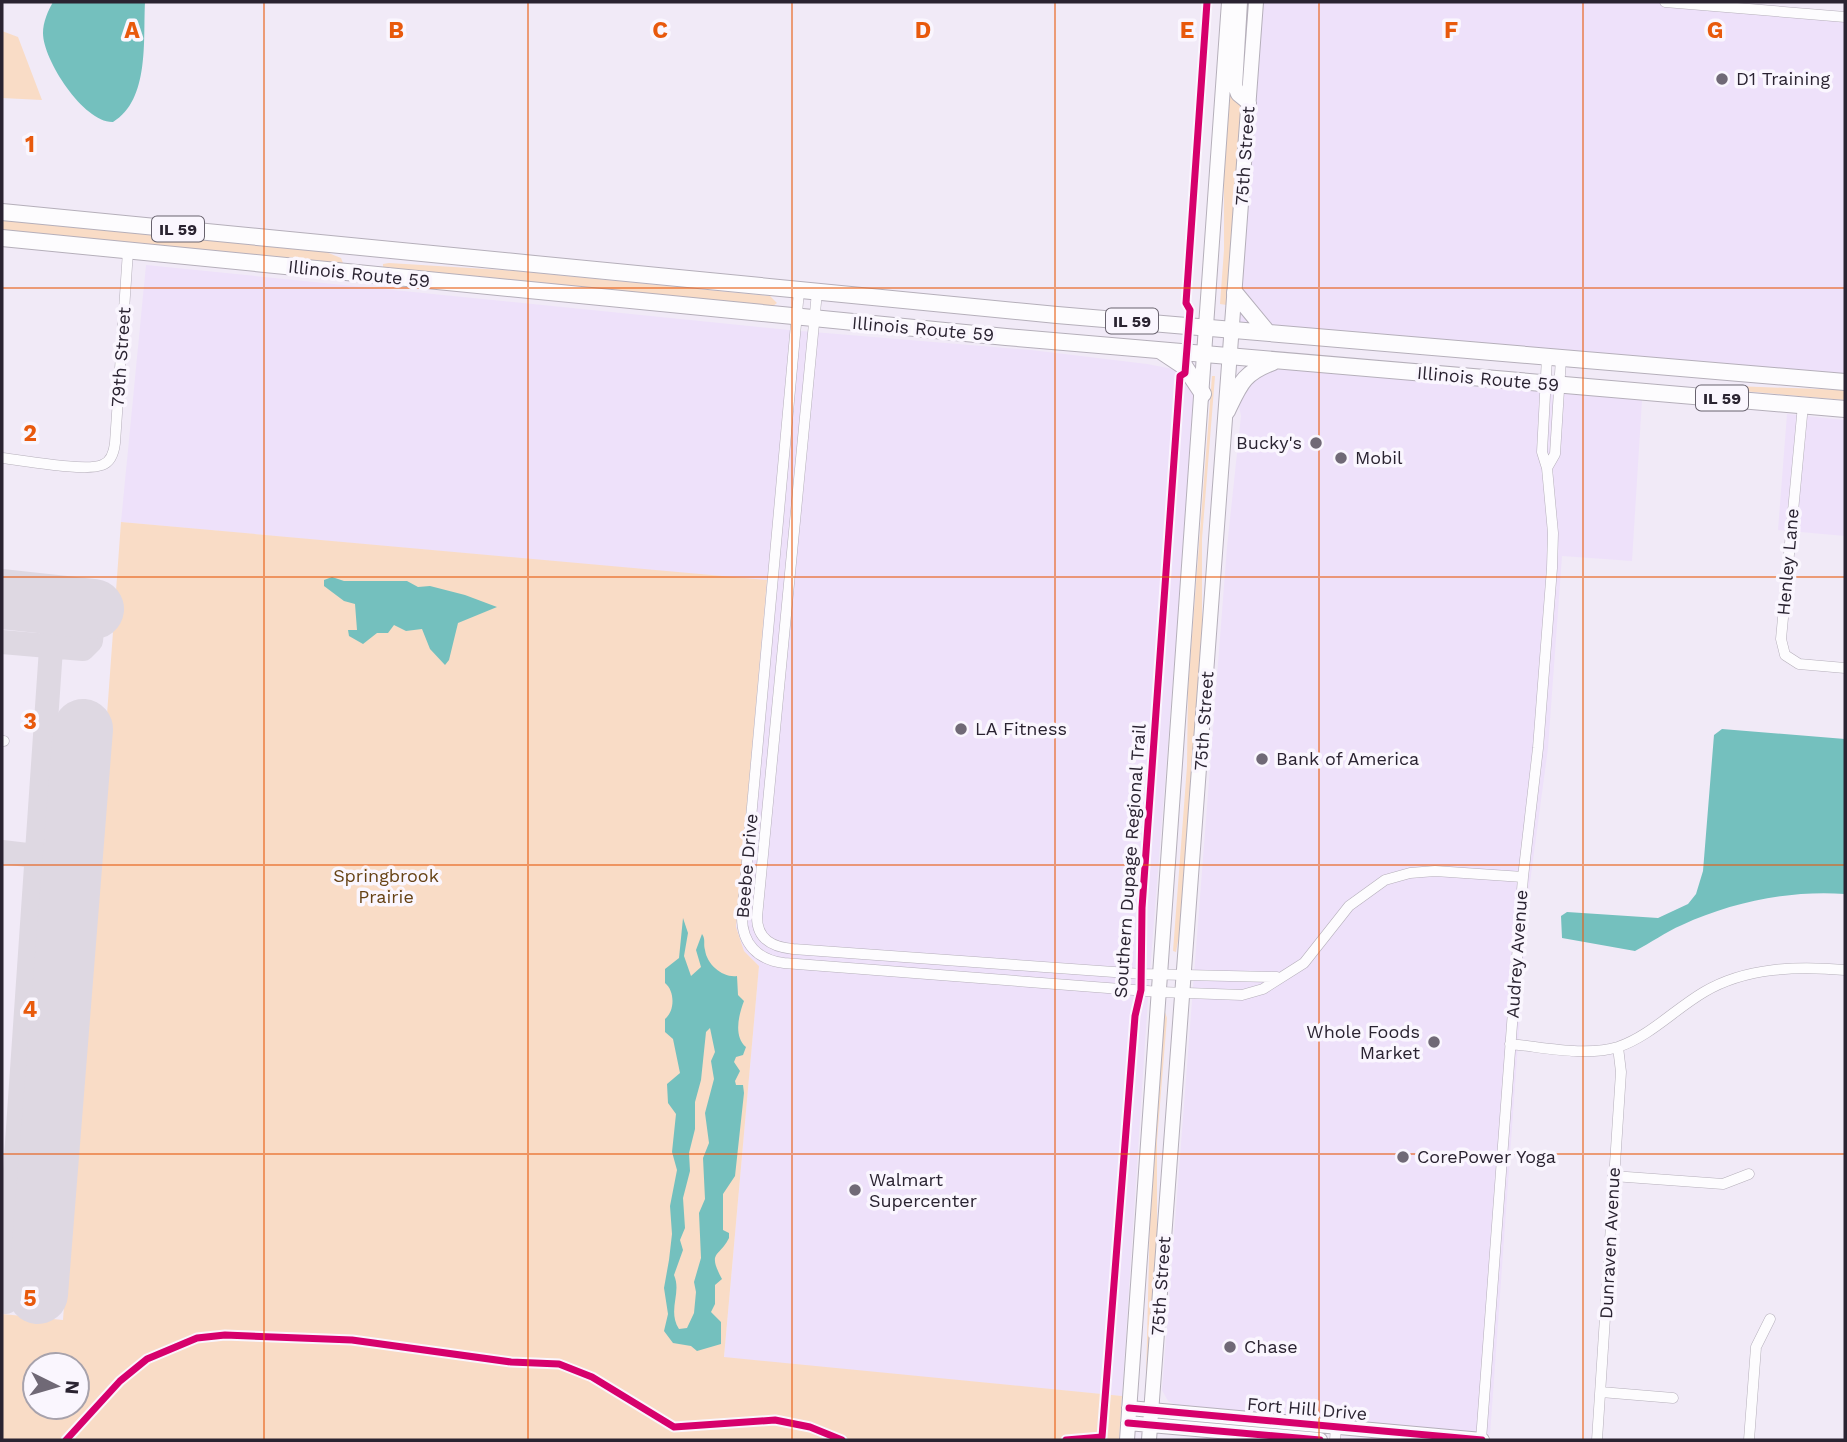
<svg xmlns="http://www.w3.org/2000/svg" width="1847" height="1442" font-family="'Work Sans',sans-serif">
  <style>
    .built { fill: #eee1fa }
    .green { fill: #f9dcc6; fill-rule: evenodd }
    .water { fill: #74c0be; fill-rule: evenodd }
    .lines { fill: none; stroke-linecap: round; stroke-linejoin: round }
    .taxiway { stroke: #ded8e2; stroke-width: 24 }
    .runway { stroke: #ded8e2; stroke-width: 60 }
    .street-casing { stroke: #b5afba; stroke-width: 11 }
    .secondary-casing { stroke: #b5afba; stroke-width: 16 }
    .primary-casing { stroke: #b5afba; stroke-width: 18 }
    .street { stroke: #fdfcfe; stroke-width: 10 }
    .secondary { stroke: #fdfcfe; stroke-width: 14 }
    .primary { stroke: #fdfcfe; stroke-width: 16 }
    .cycleway-casing { stroke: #faf6fe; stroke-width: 11 }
    .cycleway { stroke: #d6006c; stroke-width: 7 }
    .grid { fill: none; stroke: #e8590c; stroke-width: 2; stroke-opacity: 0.55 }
    .poi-dot { fill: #706976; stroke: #faf6fe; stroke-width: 2.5 }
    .labels { text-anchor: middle; stroke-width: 7; stroke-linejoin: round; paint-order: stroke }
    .shield { fill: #faf6fe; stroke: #68626e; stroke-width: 2 }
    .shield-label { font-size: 16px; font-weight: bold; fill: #2a2331 }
    .poi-label { font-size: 18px; fill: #2a2331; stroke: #faf6fe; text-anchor: start }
    .street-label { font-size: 18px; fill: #2a2331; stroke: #faf6fe }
    .park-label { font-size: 18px; fill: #664214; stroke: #faf6fe }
    .grid-label { font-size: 23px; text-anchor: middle; font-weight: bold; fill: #e8590c; stroke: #faf6fe; stroke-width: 7; stroke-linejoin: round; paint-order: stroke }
  </style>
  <rect width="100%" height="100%" fill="#f1eaf7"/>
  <path class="built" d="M1262,2H1664L1845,20V375L1239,323Z
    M146,265L789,330L1031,350L1147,364L1178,370L1193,389L1195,400L1148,998L1122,1396L724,1358L759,966L744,951L736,927L767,581L121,522Z
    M1288,369L1642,400L1632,561L1562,556L1548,748L1529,890L1490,1435L1178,1406L1168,1401L1162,1390L1227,547L1241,416L1239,406L1243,387L1266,370Z
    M1787,414L1845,420V536L1778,530Z"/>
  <path class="green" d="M2,31L18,37L42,100L2,98Z
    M1231,68L1243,104L1227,305L1220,304L1224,250V168Z
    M2,220L326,252L341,258L343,263L2,230Z
    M389,263L517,271L770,296L777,303L773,306L383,267V264Z
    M1212,376H1215L1202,539V685L1185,902L1176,952L1173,951L1187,766L1188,688Z
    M1708,385L1845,390V400L1708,388Z
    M121,522L767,580L736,927L744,951L759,966L724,1357L1122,1396L1119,1440H2V1314L63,1320ZM35,1365H77V1407H35Z
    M1164,1009L1167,1018L1157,1141V1264L1148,1380H1146L1150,1214Z"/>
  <path class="water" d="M53,2H145C143,39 150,100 113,122C84,123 43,60 43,33C43,22 48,11 53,2Z
    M332,577L344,581H407L418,587L430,586L465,595L497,607L458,623L449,660L445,665L430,649L422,629L406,631L394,625L388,633H377L363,644L349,636L348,630H357L355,604L344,601L324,586V580Z
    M1722,729L1845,739V894C1790,890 1732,902 1682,925C1665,932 1651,943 1635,951L1562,938L1561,916L1567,912L1658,918L1688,904L1696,894L1703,871L1714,735Z
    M683,918L688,933L684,956L691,976L701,967L696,950L702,934C706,940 703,943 705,950C707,965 723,978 737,976L738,995L744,1001C739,1014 733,1036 746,1047L743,1055L736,1057L734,1062L740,1071L735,1081L736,1085H743L744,1093L735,1176L723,1194V1230L729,1233V1238C719,1258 707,1251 722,1279L715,1285V1304L711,1312L721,1322V1344L697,1351L691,1346L673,1343L664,1331L668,1314L664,1288L669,1260L672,1234L670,1206L677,1170L672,1152L676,1114L668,1103L667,1084L680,1073L673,1039L665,1032V1019C675,1011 675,991 665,983V969L679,958ZM710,1028L715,1052L711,1061L714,1079L705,1113L709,1143L703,1158L705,1199L699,1213L701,1258L694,1282L696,1292L694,1313L687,1328L679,1329C667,1310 682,1293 674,1275L683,1250L680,1240L685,1228L683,1198L690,1171L689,1153L695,1129V1102L701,1080L706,1032Z"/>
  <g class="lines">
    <path class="taxiway" d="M2,642L83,649L91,641L94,609
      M2,852L36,856
      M2,1301L6,1302L54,605"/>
    <path class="runway" d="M2,599L94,609
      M38,1294L83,729"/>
    <defs>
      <path id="street" d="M1665,2L1845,17
        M799,291L742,917C742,944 758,960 784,963L1160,992L1242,995L1263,989L1304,963L1349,906L1385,880L1410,873L1435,871L1523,877
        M817,292L757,917C757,940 773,947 793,949L1142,974L1277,977
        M1803,405L1781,639L1785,655L1799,664L1845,668
        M2,458C22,460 85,472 102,465C111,462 114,452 115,443L128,251
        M1547,468L1555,454L1561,358
        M2,741H4
        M1510,1044C1543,1047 1586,1057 1618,1047C1650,1036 1675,1009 1704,992C1746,967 1798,966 1845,970
        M1613,1176L1723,1184L1749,1174
        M1601,1392L1673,1398
        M1335,1440L1336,1427
        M1481,1440L1523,877L1538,748L1552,568L1553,533L1547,468L1542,452L1547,357
        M1597,1440L1621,1072L1618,1047
        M1749,1440L1756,1347L1770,1319"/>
      <path id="secondary" d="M1240,2L1235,86L1238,94L1249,103
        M1129,1408L1482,1440
        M1128,1423L1320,1440
        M1127,1440L1229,2
        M1149,1440L1256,2"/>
      <path id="primary" d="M2,212L1057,315L1845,382
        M2,238L1006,337L1845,409
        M1235,293L1268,333
        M1161,351L1185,367L1203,394
        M1227,411C1240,384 1243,373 1273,362"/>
    </defs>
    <use href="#street" class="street-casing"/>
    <use href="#secondary" class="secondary-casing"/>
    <use href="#primary" class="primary-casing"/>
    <use href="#street" class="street"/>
    <use href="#secondary" class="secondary"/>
    <use href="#primary" class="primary"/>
    <defs>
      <path id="cycleway" d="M1129,1408L1482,1440
        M1128,1423L1320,1440
        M66,1440L120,1381L147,1359L197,1338L225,1335L352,1340L511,1362L559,1364L592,1377L674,1427L775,1420L810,1427L842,1440
        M1066,1440L1102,1437L1135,1016L1141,990L1142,908L1180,376L1185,373L1190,310L1186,303L1207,2"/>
    </defs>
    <use href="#cycleway" class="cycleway-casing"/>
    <use href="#cycleway" class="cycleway"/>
  </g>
  <path class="grid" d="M264,2V1440M528,2V1440M792,2V1440M1055,2V1440M1319,2V1440M1583,2V1440M2,288H1845M2,577H1845M2,865H1845M2,1154H1845"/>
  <g class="poi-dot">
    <circle cx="1722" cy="79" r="7"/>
    <circle cx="1316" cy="443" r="7"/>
    <circle cx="1341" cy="458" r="7"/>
    <circle cx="961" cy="729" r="7"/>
    <circle cx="1262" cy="759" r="7"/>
    <circle cx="1434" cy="1042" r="7"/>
    <circle cx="1403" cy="1157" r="7"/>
    <circle cx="855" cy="1190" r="7"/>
    <circle cx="1230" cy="1347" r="7"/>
  </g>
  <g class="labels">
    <g class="shield">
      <rect x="152" y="216.5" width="52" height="25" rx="5"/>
      <rect x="1106" y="308.5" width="52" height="25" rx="5"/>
      <rect x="1696" y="385.5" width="52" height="25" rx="5"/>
    </g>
    <g class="shield-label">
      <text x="178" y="235">IL 59</text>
      <text x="1132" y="327">IL 59</text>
      <text x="1722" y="404">IL 59</text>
    </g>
    <g class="poi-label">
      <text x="1736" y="85">D1 Training</text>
      <text x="1302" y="449" text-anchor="end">Bucky's</text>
      <text x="1355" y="464">Mobil</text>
      <text x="975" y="735">LA Fitness</text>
      <text x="1276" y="765">Bank of America</text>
      <text x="1420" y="1038" text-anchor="end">Whole Foods<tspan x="1420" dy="21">Market</tspan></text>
      <text x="1417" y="1163">CorePower Yoga</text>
      <text x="869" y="1186">Walmart<tspan x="869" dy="21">Supercenter</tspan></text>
      <text x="1244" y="1353">Chase</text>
    </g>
    <g class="street-label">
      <text transform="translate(1245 156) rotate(-86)" y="6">75th Street</text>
      <text transform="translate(359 274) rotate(6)" y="6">Illinois Route 59</text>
      <text transform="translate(923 329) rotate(5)" y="6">Illinois Route 59</text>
      <text transform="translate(121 357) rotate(-86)" y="6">79th Street</text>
      <text transform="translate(1488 379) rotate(5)" y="6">Illinois Route 59</text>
      <text transform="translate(1788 562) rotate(-85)" y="6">Henley Lane</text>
      <text transform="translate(1204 721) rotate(-86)" y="6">75th Street</text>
      <text transform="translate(1130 861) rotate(-86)" y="6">Southern Dupage Regional Trail</text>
      <text transform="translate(747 866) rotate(-85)" y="6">Beebe Drive</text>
      <text transform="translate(1517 954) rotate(-86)" y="6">Audrey Avenue</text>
      <text transform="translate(1610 1243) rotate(-87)" y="6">Dunraven Avenue</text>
      <text transform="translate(1161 1286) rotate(-86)" y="6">75th Street</text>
      <text transform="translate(1307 1409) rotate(5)" y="6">Fort Hill Drive</text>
    </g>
    <g class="park-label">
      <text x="386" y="882">Springbrook<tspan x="386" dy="21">Prairie</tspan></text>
    </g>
  </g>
  <g class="grid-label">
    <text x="132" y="38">A</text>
    <text x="396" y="38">B</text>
    <text x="660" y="38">C</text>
    <text x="923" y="38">D</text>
    <text x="1187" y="38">E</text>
    <text x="1451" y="38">F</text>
    <text x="1715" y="38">G</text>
    <text x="30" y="152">1</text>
    <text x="30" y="441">2</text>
    <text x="30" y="729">3</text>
    <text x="30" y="1017">4</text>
    <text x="30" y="1306">5</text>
  </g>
  <rect width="1847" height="1442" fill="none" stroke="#2a2331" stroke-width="7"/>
  <g transform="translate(56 1386) rotate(95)"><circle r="33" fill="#faf6fe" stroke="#a7a2ac" stroke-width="2"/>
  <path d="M0-5L12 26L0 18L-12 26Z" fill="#706976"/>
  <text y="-10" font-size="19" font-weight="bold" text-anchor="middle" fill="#2a2331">N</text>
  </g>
</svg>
